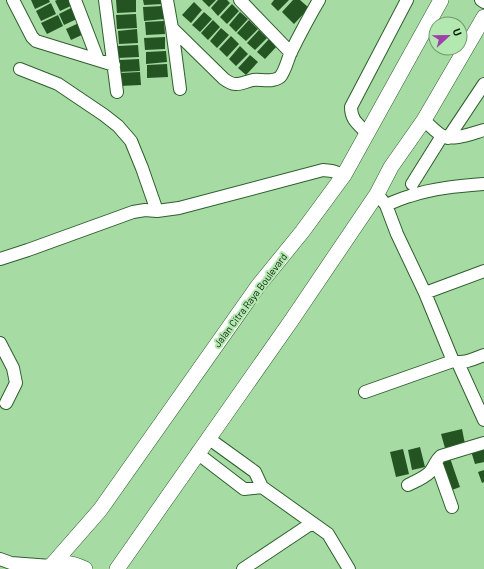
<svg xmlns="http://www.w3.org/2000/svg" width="484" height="569" font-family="Barlow,sans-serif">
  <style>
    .building { fill: #235422 }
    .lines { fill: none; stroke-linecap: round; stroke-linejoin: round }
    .minor-casing { stroke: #2f5f2d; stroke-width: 14 }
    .major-casing { stroke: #2f5f2d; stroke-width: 16 }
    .minor { stroke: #fff; stroke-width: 12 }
    .major { stroke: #fff; stroke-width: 15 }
    .labels { text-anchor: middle; stroke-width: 4; stroke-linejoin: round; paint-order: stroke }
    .street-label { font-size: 10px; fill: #0c200b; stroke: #b3e8b0 }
  </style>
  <rect width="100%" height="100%" fill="#a6dba3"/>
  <path class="building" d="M31,0H49L50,2L35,9Z
    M57,0H74L75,4L60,11L55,1Z
    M116,0H136V12L117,13Z
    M143,0H163V4L144,5Z
    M202,0H216L209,7Z
    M218,0H227L230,3L218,16L211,8Z
    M274,0H289L278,11L271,4Z
    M293,0H300L309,8L294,24L282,12Z
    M194,2L202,10L191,23L182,15Z
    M51,3L56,14L41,21L36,11Z
    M232,4L239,11L227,24L220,17Z
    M75,6L81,17L64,25L59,14Z
    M163,6L164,19L144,21L143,7Z
    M204,12L212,19L200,32L192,25Z
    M240,12L248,19L236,32L229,25Z
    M136,14L137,28L117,29L116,15Z
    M58,15L63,26L47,34L41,23Z
    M213,20L220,27L208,40L201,33Z
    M249,20L258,29L246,41L237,33Z
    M164,21L165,34L146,35L145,22Z
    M81,22L86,33L71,40L66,29Z
    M221,28L229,35L217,48L210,41Z
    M137,29L138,43L119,44L118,31Z
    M259,30L267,38L255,50L247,43Z
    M231,36L239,44L227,57L219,49Z
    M165,37V49L145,50L144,38Z
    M269,39L277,46L265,59L257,52Z
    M138,45L139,57L118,58V46Z
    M240,46L248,54L236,66L229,59Z
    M166,51L167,62L146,64V52Z
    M250,55L258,62L246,75L238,68Z
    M139,59L140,71L119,72V60Z
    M167,64L168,77L147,78V65Z
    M140,72L141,85L120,86V73Z
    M462,429L465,444L445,448L441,434Z
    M420,447L425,467L412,470L408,450Z
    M484,447V462L475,464L471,451Z
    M403,449L409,474L396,477L390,452Z
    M450,458L460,487L449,491L440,461Z
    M484,470V482L482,483L478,472Z"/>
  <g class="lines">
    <defs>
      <path id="minor" d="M13,0L32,37L36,41L114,65
        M75,0L98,60
        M105,0L117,92
        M167,0L172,28L180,89
        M240,0L291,53
        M481,0L484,2
        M172,28L224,79C236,88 240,83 253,80C261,79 272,83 280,77C285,72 288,58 291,52C300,34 309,17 319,0
        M20,69L58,84L104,115L118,126L131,141L142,168L157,211
        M424,120C429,125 435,131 441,135C451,142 473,133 484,130
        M367,133C358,124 351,120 351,107L407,0
        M448,138L484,84
        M412,184L442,136
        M377,194L386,205L397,234L425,293L453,361
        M386,205C394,202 402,198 410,196C433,188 459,186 484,184
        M0,259L28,250L133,212L145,210L157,211L179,208L323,170L332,171L344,175
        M425,293L484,271
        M0,343L13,368L16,383L6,403
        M458,363L484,420
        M365,392L416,374L453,361C464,364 474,359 484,355
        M208,438L255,472L262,487L328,534L349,569
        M197,453L244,489L262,487
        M436,462L452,507
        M408,485C416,481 424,478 430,472C434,467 436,460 441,456L484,443
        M0,559L11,563L51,566
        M243,569L312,523"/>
      <path id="major" d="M51,566L100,510L258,286L302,232L344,175L441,0
        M48,567C60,560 73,563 85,569
        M117,569L291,321L377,194L391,167L424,120L484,17"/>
    </defs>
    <use href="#minor" class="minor-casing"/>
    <use href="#major" class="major-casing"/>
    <use href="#minor" class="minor"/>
    <use href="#major" class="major"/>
  </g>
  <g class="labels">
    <g class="street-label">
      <text transform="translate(250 300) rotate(-53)" y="4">Jalan Citra Raya Boulevard</text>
    </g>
  </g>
  <g transform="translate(448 36) rotate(68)"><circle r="19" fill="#b3e8b0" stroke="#70986e"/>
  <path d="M0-3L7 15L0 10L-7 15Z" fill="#9f41aa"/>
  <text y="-6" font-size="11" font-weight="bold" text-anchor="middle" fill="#0c200b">U</text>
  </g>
</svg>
